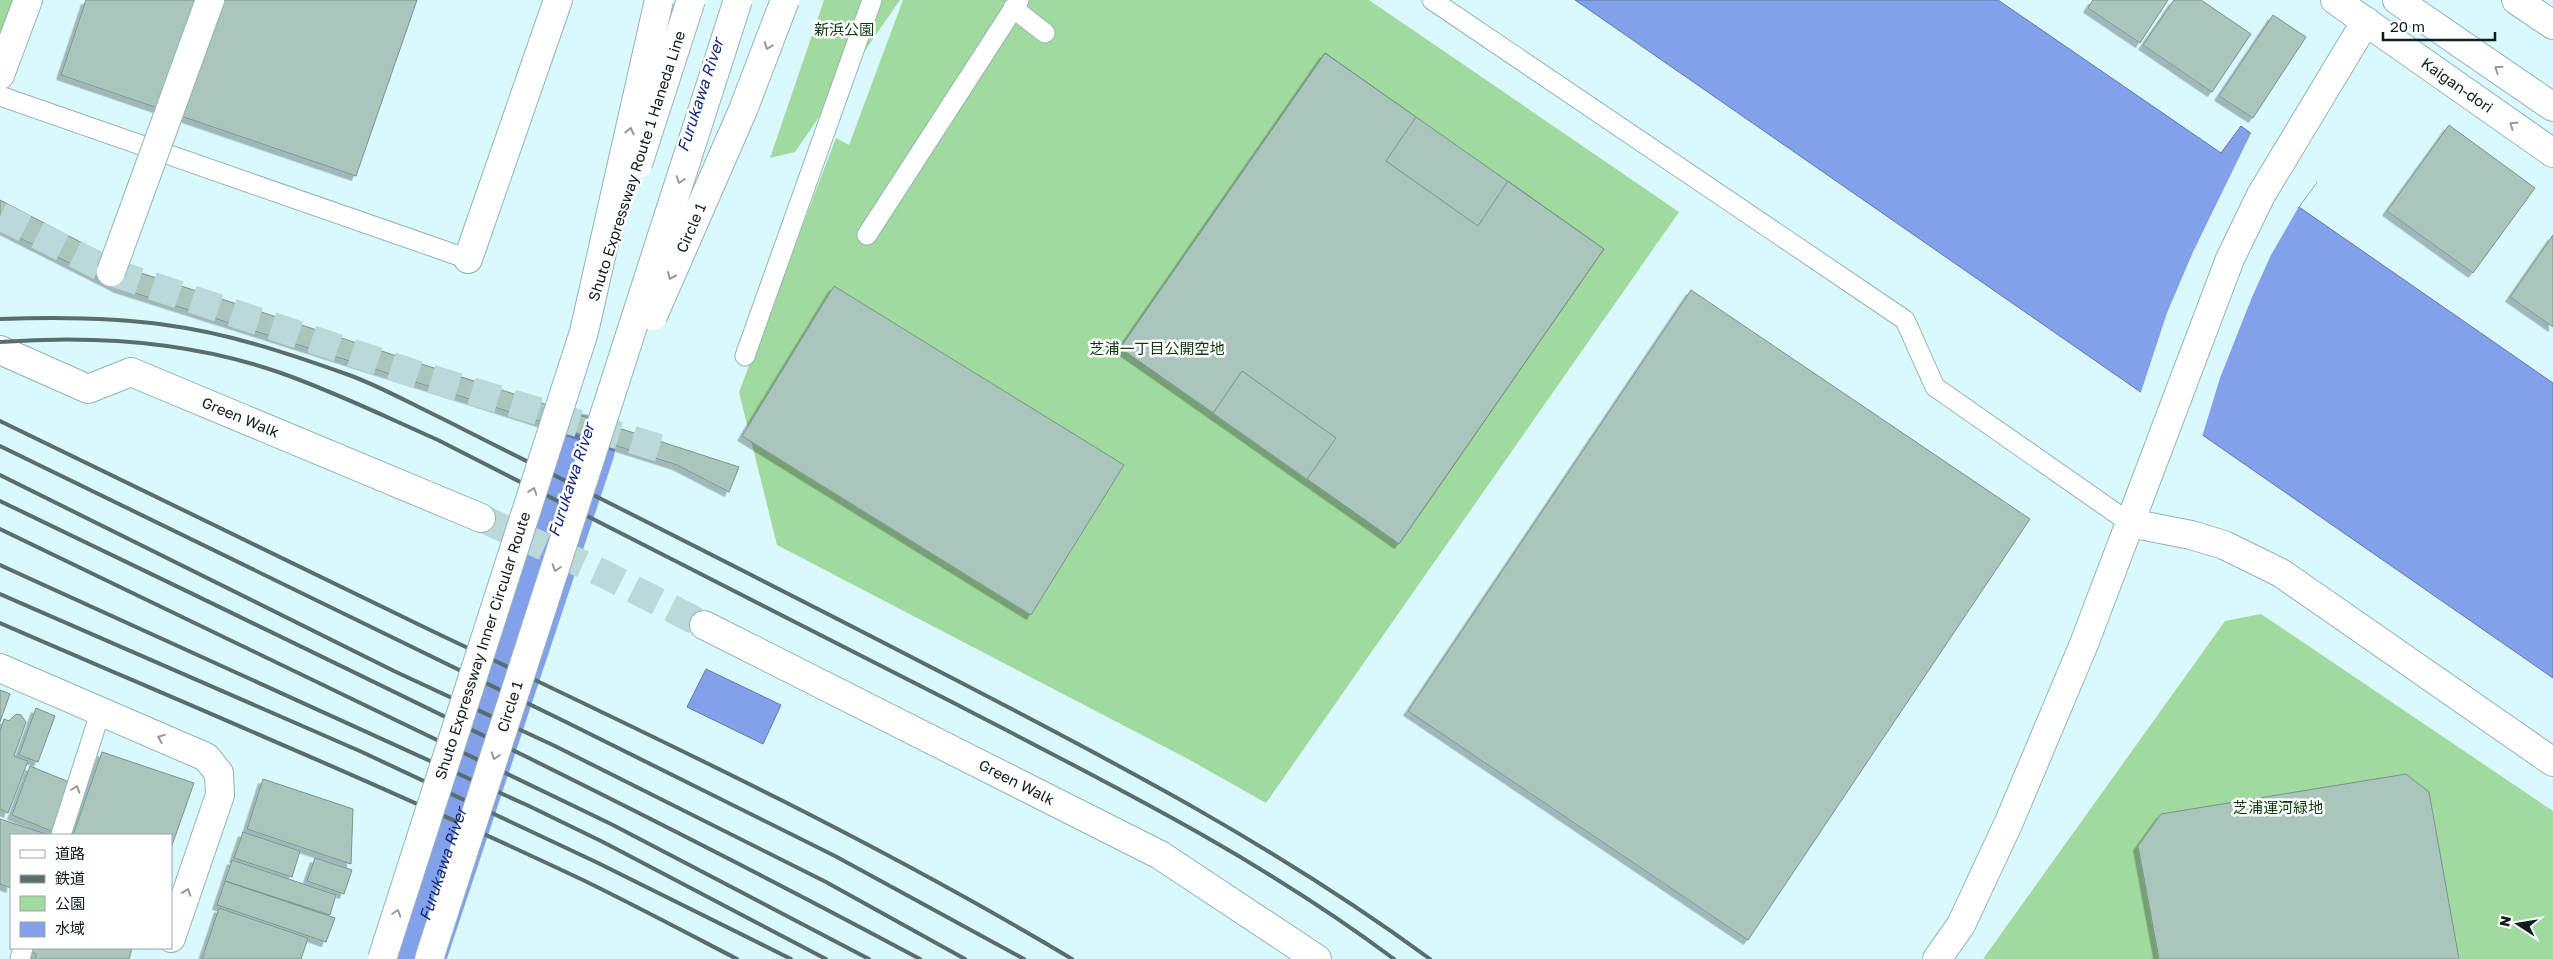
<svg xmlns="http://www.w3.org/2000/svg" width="2553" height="959" font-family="'Golos Text','Noto Sans JP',sans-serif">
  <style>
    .green { fill: #a1da9e }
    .water { fill: #83a1ea; stroke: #6079ac }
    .pier { fill: #d9f9fd }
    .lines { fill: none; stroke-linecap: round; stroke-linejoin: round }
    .river { stroke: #83a1ea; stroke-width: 68 }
    .building { fill: #a9c5bc; stroke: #79958c; filter: url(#shadow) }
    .pedestrian-tunnel { stroke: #bbd8db; stroke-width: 28; stroke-dasharray: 28 14; stroke-linecap: butt }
    .service-casing { stroke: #95b3b7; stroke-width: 21 }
    .pedestrian-casing { stroke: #95b3b7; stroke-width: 30 }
    .minor-casing { stroke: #95b3b7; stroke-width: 30 }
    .tertiary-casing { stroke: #95b3b7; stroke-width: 30 }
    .primary-casing { stroke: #95b3b7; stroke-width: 30 }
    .motorway-casing { stroke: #95b3b7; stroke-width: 30 }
    .service { stroke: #fff; stroke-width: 19 }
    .pedestrian { stroke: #fff; stroke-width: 28 }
    .minor { stroke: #fff; stroke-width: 28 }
    .tertiary { stroke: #fff; stroke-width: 28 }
    .primary { stroke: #fff; stroke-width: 28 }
    .motorway { stroke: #fff; stroke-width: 28 }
    .rail { stroke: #596c6e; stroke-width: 4 }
    .pedestrian-bridge-casing { stroke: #95b3b7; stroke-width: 30; stroke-linecap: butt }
    .motorway-bridge-casing { stroke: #95b3b7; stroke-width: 30; stroke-linecap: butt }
    .pedestrian-bridge { stroke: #fff; stroke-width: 28 }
    .motorway-bridge { stroke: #fff; stroke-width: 28 }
    .oneway { stroke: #939999 }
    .labels { text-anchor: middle; stroke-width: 5; stroke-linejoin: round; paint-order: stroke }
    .park-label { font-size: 15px; fill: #0c380c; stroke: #fff }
    .street-label { font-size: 15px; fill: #101c1d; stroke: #fff }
    .water-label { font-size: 16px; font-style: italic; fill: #14287b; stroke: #fff }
  </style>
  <defs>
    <filter id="shadow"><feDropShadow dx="-4.5" dy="4.5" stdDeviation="0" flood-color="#0004"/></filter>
  </defs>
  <rect width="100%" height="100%" fill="#d9f9fd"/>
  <path class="green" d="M0,0H13L0,37Z
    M824,0H900L795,152L770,158Z
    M903,0H1369L1679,212L1266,803L1188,759L777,545L739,392L836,138L849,145Z
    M2261,614L2553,811V959H1983L2225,621Z"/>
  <path class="water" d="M1575,0H1998L2221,153L2241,126L2317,182L2299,207L2553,383V678Z
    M706,669L781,705L763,744L687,707Z"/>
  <path class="pier" d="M2252,131L2307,171L2317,182L2298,208L2271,255L2252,297L2220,378L2202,437L2140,395L2167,313L2193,252Z"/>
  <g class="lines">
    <path class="river" id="s1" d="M411,959L581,448"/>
  </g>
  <path class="building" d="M86,0H417L356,176L61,75Z
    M2093,0H2168L2140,43L2088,8Z
    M2174,0H2201L2251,34L2212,92L2143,45Z
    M2273,15L2306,37L2253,118L2219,96Z
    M1325,53L1604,249L1399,544L1120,348Z
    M1325,53L1416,117L1386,161L1478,226L1508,181L1604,249L1399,544L1307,479L1336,438L1242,371L1213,413L1120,348Z
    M2449,125L2535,188L2473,273L2387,211Z
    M0,200L138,272L739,467L729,492L677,465L119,288L0,228Z
    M2553,235V327L2510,297Z
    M834,286L1124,465L1031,615L742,436Z
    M1691,290L2030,519L1748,940L1408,711Z
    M0,690L10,694L0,722Z
    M36,708L55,716L38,762L19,755Z
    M16,714L21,715L26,722L14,756L28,761L8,813L0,809V731L4,719L9,721Z
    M102,752L194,783L171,848V835H73Z
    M30,766L74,784L56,833L12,815Z
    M2406,774L2429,792L2459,959H2159L2138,846L2161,814Z
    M263,779L353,809L351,864L247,829Z
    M0,819L49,835H11V888L0,884Z
    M243,832L300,851L292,877L234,858Z
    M315,858L352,870L344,894L307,881Z
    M232,860L336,895L330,915L225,881Z
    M225,881L335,918L326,942L217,905Z
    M219,908L308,938L301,959H202Z
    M33,948H132L129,959H35L36,954L32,952Z"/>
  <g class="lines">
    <path class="pedestrian-tunnel" d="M0,216L111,272L419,375L663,449
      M481,518L602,573L704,625"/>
    <defs>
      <path id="service" d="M1432,0L1905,320L1935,387L2130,523
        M1013,8L1045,33
        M0,96L468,259
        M867,235L1019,0
        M745,356L872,0
        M61,835L100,713
        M20,959L23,948"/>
      <g id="pedestrian">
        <path d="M0,75L28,0"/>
        <path id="s2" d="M0,350L88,389L131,372L481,518"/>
        <path id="s3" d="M704,625L1160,855L1317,959"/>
      </g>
      <path id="minor" d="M468,259L558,0
        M0,668L206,757L219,773L220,795L171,938"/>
      <path id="tertiary" d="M2130,523L2191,535L2224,545L2281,573L2553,762
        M1937,959L1961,925L2009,822L2084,644L2230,259L2261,195L2366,21"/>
      <g id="primary">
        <path id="s4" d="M2335,0L2553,153"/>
      </g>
      <path id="motorway" d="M2397,0L2553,107
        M2516,0L2553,25"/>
    </defs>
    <use href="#service" class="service-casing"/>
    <use href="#pedestrian" class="pedestrian-casing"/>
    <use href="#minor" class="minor-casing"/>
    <use href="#tertiary" class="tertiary-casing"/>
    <use href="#primary" class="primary-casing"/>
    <use href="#motorway" class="motorway-casing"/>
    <use href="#service" class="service"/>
    <use href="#pedestrian" class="pedestrian"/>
    <use href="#minor" class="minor"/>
    <use href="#tertiary" class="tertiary"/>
    <use href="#primary" class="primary"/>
    <use href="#motorway" class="motorway"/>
    <path class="rail" d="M0,319C56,317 111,317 166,325C228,333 290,354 349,375C382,387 413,405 445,420C615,506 785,591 954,679C1120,765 1279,848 1430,959
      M0,342C95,335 190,341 281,373C335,392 386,417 438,440C609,527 779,614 950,701C1102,780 1257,856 1394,959
      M0,421C143,489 285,561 428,629C646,733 865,835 1072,959
      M0,446L566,722L835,856L1024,959
      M0,475L394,671L555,746L826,882L965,959
      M0,501C308,650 618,797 920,959
      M0,529L611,824L869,959
      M0,565L529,806L603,842L826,959
      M0,594L362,752L596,862L791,959
      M0,623C196,708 393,790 585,881C636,906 687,933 737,959"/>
    <defs>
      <path id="pedestrian-bridge" d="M111,272L210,0"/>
      <g id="motorway-bridge">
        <path d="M638,164L691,0"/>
        <path id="s5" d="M653,316L743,110L785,0"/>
        <path id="s6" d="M382,959L584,332L659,0"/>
        <path id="s7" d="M429,959L738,0"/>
      </g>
    </defs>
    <use href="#pedestrian-bridge" class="pedestrian-bridge-casing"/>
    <use href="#motorway-bridge" class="motorway-bridge-casing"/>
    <use href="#pedestrian-bridge" class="pedestrian-bridge"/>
    <use href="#motorway-bridge" class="motorway-bridge"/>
  </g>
  <defs><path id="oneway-chevron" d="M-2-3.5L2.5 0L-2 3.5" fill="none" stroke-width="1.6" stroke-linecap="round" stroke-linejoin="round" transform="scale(1.25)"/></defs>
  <g class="oneway">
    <use href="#oneway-chevron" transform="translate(768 46) rotate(111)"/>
    <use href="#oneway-chevron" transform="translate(2498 69) rotate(-146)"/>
    <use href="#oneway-chevron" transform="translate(2513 125) rotate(-145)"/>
    <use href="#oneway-chevron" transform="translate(630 131) rotate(-77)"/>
    <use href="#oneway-chevron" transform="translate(680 180) rotate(108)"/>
    <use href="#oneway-chevron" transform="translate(671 276) rotate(114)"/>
    <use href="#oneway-chevron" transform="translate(533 491) rotate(-72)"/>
    <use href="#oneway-chevron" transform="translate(556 568) rotate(108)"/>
    <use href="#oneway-chevron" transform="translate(161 738) rotate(-158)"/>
    <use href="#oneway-chevron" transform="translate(495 756) rotate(108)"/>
    <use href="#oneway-chevron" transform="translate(76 789) rotate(-72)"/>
    <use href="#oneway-chevron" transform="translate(187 892) rotate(-71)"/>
    <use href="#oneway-chevron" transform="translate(397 913) rotate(-72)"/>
  </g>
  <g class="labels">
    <g class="park-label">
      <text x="844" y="35">新浜公園</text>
      <text x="1157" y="354">芝浦一丁目公開空地</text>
      <text x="2278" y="813">芝浦運河緑地</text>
    </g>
    <g class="street-label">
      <text dy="5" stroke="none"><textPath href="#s4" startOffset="149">Kaigan-dori</textPath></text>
      <text transform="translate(637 166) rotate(-72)" y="5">Shuto Expressway Route 1 Haneda Line</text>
      <text dy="5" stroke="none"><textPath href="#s5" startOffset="96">Circle 1</textPath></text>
      <text dy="5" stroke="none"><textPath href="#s2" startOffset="261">Green Walk</textPath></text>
      <text dy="5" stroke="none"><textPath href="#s6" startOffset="329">Shuto Expressway Inner Circular Route</textPath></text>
      <text dy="5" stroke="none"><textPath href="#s7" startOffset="265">Circle 1</textPath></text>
      <text dy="5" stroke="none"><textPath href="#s3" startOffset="350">Green Walk</textPath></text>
    </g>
    <g class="water-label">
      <text transform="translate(700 95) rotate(-72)" y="6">Furukawa River</text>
      <text transform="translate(571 480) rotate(-72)" y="6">Furukawa River</text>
      <text dy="6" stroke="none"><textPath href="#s1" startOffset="100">Furukawa River</textPath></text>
    </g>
  </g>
  <rect x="10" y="834" width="162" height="115" fill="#ffffff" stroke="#9fa4a5"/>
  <rect x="20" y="850" width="25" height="8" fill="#ffffff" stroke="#9fa4a5"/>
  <text x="55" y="859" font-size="15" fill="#101c1d">道路</text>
  <rect x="20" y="875" width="25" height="8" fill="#596c6e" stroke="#9fa4a5"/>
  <text x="55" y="884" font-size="15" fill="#101c1d">鉄道</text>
  <rect x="20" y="896" width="25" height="15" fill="#a1da9e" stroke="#9fa4a5"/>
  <text x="55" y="909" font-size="15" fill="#101c1d">公園</text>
  <rect x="20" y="922" width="25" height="15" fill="#83a1ea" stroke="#9fa4a5"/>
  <text x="55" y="934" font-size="15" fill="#101c1d">水域</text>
  <g transform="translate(2518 924) rotate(282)" stroke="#ffffff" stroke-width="4" paint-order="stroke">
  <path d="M0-4L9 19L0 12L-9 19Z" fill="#101c1d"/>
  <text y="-8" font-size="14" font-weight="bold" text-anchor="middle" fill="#101c1d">N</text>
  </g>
  <path d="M2383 32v8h112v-8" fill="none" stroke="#101c1d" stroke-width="2.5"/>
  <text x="2390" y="32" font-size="15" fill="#101c1d" stroke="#ffffff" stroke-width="4" paint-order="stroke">20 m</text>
</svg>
